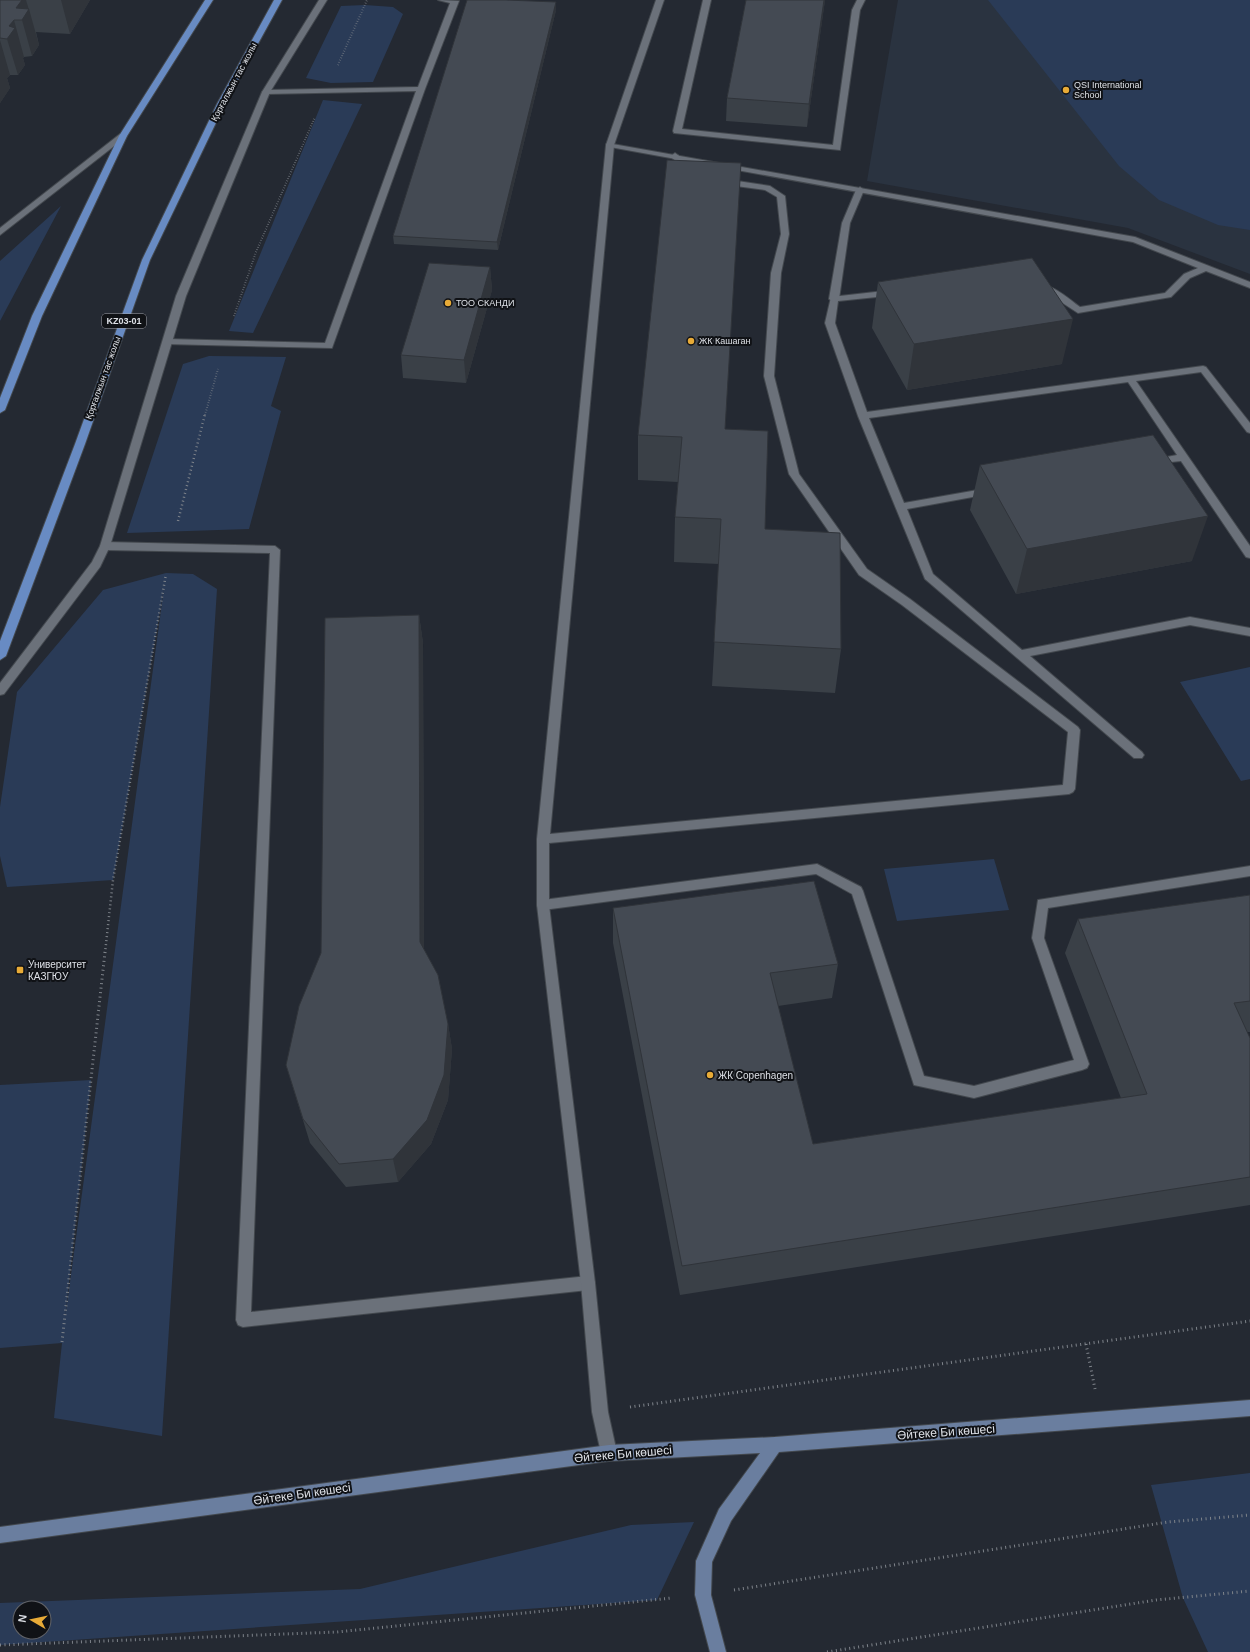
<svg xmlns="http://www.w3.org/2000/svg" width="1250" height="1652" font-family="Helvetica,sans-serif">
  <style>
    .built { fill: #2a3340 }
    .green { fill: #2a3b57; fill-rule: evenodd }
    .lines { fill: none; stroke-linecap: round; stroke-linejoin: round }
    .lane-casing { stroke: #43484e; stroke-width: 2 }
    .street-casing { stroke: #43484e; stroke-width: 2 }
    .secondary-casing { stroke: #43484e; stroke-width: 2 }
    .primary-casing { stroke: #43484e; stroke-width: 2 }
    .path-far2 { stroke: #7e838a; stroke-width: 2; stroke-dasharray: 0.5 2; stroke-linecap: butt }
    .path-far1 { stroke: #7e838a; stroke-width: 2.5; stroke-dasharray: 1 3; stroke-linecap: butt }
    .path { stroke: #7e838a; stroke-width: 3; stroke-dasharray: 1 3.5; stroke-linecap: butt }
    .lane { fill: #6b717a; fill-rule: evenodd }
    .street { fill: #6b717a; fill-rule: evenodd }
    .secondary { fill: #6a7e9f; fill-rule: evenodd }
    .primary { fill: #688bc3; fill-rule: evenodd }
    .wall { fill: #3a4047 }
    .shaded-wall { fill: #30343a }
    .building { fill: #444a53; stroke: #30343a }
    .poi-dot { fill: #e8ab37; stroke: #101216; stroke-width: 1.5 }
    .labels { text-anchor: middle; stroke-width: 4; stroke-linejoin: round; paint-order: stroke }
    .far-street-label { font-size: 9px; fill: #dde0e6; stroke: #101216 }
    .far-poi-label { font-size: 9px; fill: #dde0e6; stroke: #101216; text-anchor: start }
    .shield { fill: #101216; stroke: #a0a2a8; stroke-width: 1 }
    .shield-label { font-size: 9px; font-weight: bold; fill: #dde0e6 }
    .poi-label { font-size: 10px; fill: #dde0e6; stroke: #101216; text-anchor: start }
    .near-street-label { font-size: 12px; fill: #dde0e6; stroke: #101216 }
  </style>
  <rect width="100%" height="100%" fill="#242932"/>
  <path class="built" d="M898,0H1250V274L1128,228L867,181Z"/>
  <path class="green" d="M988,0H1250V230L1218,225L1159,200L1119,166Z
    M365,5L393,7L403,14L373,82L331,83L306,78L341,6Z
    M323,100L362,104L253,333L229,331Z
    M61,206L0,321V261Z
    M209,356L286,357L271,406L281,411L249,529L127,533L183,364Z
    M166,573L193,574L217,589L162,1436L54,1418L62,1343L0,1348V1085L91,1080L65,1319L164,588L113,880L7,887L0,856V807L17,692L103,590Z
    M1250,667V779L1241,781L1180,682Z
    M994,859L1009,910L897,921L884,869Z
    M1250,1473V1652H1208L1183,1598L1151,1485Z
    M694,1522L657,1600L0,1645V1603L360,1589L631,1525ZM20,1608H44V1632H20Z"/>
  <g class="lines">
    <defs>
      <path id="lane" d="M438,0L459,1L425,89L332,348L165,344V340L168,339L325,343L416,91L266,94L262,92L266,90L418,87L450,3Z
        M703,0H711L682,129L833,145L852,10L857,0H865L860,10L840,150L674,133L673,131Z
        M120,134H126L127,136L0,235V228Z
        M607,143L1135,237L1250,282V288L1206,271L1190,278L1171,297L1078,313L1038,287L1043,284C1057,288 1069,299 1080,307L1165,293L1184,274L1198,268L1133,242L610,147L606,145Z
        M893,290L898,293L896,295L838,301L835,323L867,412L1203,366L1206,367L1250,423V433L1247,432L1201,372L1136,381L1250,546V558L1246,557L1181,461L1151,464L1150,462L1151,460L1177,455L1128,382L869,418L904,503L989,488L993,489L994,491L989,494L907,509L933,574L1022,650L1190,617L1250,628V636L1190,625L1030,656L1142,752L1144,755L1142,758H1134L925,579L858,416L825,323L831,297Z
        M105,542L275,546L280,550L251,1312L588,1276L593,1278L595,1283L593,1288L588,1290L243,1327L238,1325L236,1320L270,553L105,550L100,546Z
        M817,864L861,887L863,891L924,1076L974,1086L1074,1060L1032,938L1038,900L1250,866V876L1048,908L1044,938L1089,1064L1087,1068L1082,1070L974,1098L914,1085L852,894L816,874L543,910L539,909L537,905L539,901L543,900Z"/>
      <path id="street" d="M319,0H327L270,92L186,296L110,546L100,567L4,694L0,695V683L92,562L100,546L176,296L262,92Z
        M656,0H664L614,145L550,834L1063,785L1068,732L902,605L859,575L789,474L764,376L771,273L781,234L777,197L765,190L721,184L720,182L724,179L770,186L785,196L789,234L781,273L774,376L799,474L867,569L910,599L1078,727L1080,730L1075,789L1073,792L1069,794L549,843V905L595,1283L608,1412L617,1453L614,1458L609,1461L604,1458L601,1453L592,1412L581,1283L537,905V839L606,145Z
        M675,153L696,168V172H690L672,158L671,156Z
        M860,187L864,190L850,223L839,299L834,302L829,299L842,223L856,190Z"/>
      <path id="secondary" d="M1250,1400V1416L779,1452L731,1521L712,1562L711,1595L726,1652H710L695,1595L696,1561L719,1509L760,1453L609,1461L0,1543V1527L609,1445L775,1437Z"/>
      <path id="primary" d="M205,0H213L127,136L42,316L5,410L0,413V398L32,316L119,136Z
        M274,0H282L225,104L150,260L85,444L6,656L0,660V641L75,444L142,260L217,104Z"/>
    </defs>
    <use href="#lane" class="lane-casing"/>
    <use href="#street" class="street-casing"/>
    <use href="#secondary" class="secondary-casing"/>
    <use href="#primary" class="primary-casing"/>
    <path class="path-far2" d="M338,65L367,0
      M234,316L256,252L315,117
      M205,415L218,369"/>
    <path class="path-far1" d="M178,521L205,414
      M105,953L113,880L166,574"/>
    <path class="path" d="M62,1342L105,952
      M1086,1344L1095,1389
      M630,1407L1250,1321
      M734,1590L1168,1522L1250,1515
      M0,1645L337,1632L672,1598
      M827,1652L1156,1600L1250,1591"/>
    <use href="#lane" class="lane"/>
    <use href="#street" class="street"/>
    <use href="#secondary" class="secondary"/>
    <use href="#primary" class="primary"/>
  </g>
  <path class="wall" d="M0,0H90L70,34L36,32L39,45L32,56L24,57L23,58L25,65L18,75H10L7,78L10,88L0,103Z
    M746,0H825L807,127L726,121L727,98Z
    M556,10L498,250L394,244L393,236Z
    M490,267L492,290L466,383L403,378L401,355Z
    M878,282L1062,364L907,390L872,328Z
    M725,429L765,529L841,649L835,693L712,686L719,564L674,562L675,517L678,482L638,480V435Z
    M980,465L1192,561L1016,594L970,510Z
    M419,615L423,643L424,950L448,1024L452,1049L448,1100L431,1144L398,1182L346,1187L310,1143L286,1065L321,953Z
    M1250,895V1032H1247L1250,1038V1205L680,1295L613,943V908L838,964L832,998L778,1006L813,1144L1121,1098L1065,953L1078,919Z"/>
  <path class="shaded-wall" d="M22,0H26L29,10V9L39,45L32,56L22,20L16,8Z
    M61,0H90L70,34Z
    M824,0H825L807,127L809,104Z
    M556,2V10L498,250L497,242Z
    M14,20L24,57L23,58L25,65L18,75L7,39L9,26Z
    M0,40L10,75L7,78L10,88L0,103Z
    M490,267L492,290L466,383L464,360Z
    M1073,319L1062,364L907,390L914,344Z
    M1208,516L1192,561L1016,594L1027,549Z
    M419,615L423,643L424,968L420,942Z
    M448,1024L452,1049L448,1100L431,1144L398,1182L393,1159Z"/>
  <path class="building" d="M0,0H22L16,8L29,9L22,20H14L9,26L15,28L7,39L0,38Z
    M467,0H506L556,2L497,242L393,236Z
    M746,0H824L809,104L727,98Z
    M667,160L741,163L725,429L768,431L765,529L840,533L841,649L714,642L721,519L675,517L682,437L638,435Z
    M1032,258L1073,319L914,344L878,282Z
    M429,263L490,267L464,360L401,355Z
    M1153,435L1208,516L1027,549L980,465Z
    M419,615L420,942L438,975L448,1024L444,1075L427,1120L393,1159L339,1164L303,1119L286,1065L299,1006L321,953L325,618Z
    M814,881L838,964L770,973L813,1144L1147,1094L1078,919L1250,895V1001L1234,1003L1250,1038V1177L682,1266L613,908Z"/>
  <g class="poi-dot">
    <circle cx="1066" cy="90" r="4"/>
    <circle cx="448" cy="303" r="4"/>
    <circle cx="691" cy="341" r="4"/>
    <rect x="16" y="966" width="8" height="8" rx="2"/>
    <circle cx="710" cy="1075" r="4"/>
  </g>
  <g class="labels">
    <g class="far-street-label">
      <text transform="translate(234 82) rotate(-62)" y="3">Қорғалжын тас жолы</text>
      <text transform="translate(103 378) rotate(-70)" y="3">Қорғалжын тас жолы</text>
    </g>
    <g class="far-poi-label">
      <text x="1074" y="88">QSI International<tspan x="1074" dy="10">School</tspan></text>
      <text x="456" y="306">ТОО СКАНДИ</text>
      <text x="699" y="344">ЖК Кашаган</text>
    </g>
    <rect class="shield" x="102" y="314" width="44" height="14" rx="3"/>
    <g class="shield-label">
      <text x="124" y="324">KZ03-01</text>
    </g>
    <g class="poi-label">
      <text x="28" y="968">Университет<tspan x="28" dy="12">КАЗГЮУ</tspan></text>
      <text x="718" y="1079">ЖК Copenhagen</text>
    </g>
    <g class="near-street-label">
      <text transform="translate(946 1432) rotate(-4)" y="4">Әйтеке Би көшесі</text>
      <text transform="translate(623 1454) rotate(-5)" y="4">Әйтеке Би көшесі</text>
      <text transform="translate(302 1494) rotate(-8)" y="4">Әйтеке Би көшесі</text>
    </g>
  </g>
  <g transform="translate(32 1620) rotate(279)"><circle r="19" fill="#101216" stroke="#626469"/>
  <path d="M0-3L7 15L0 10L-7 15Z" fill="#e8ab37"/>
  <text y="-6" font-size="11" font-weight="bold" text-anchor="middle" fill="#dde0e6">N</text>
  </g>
</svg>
